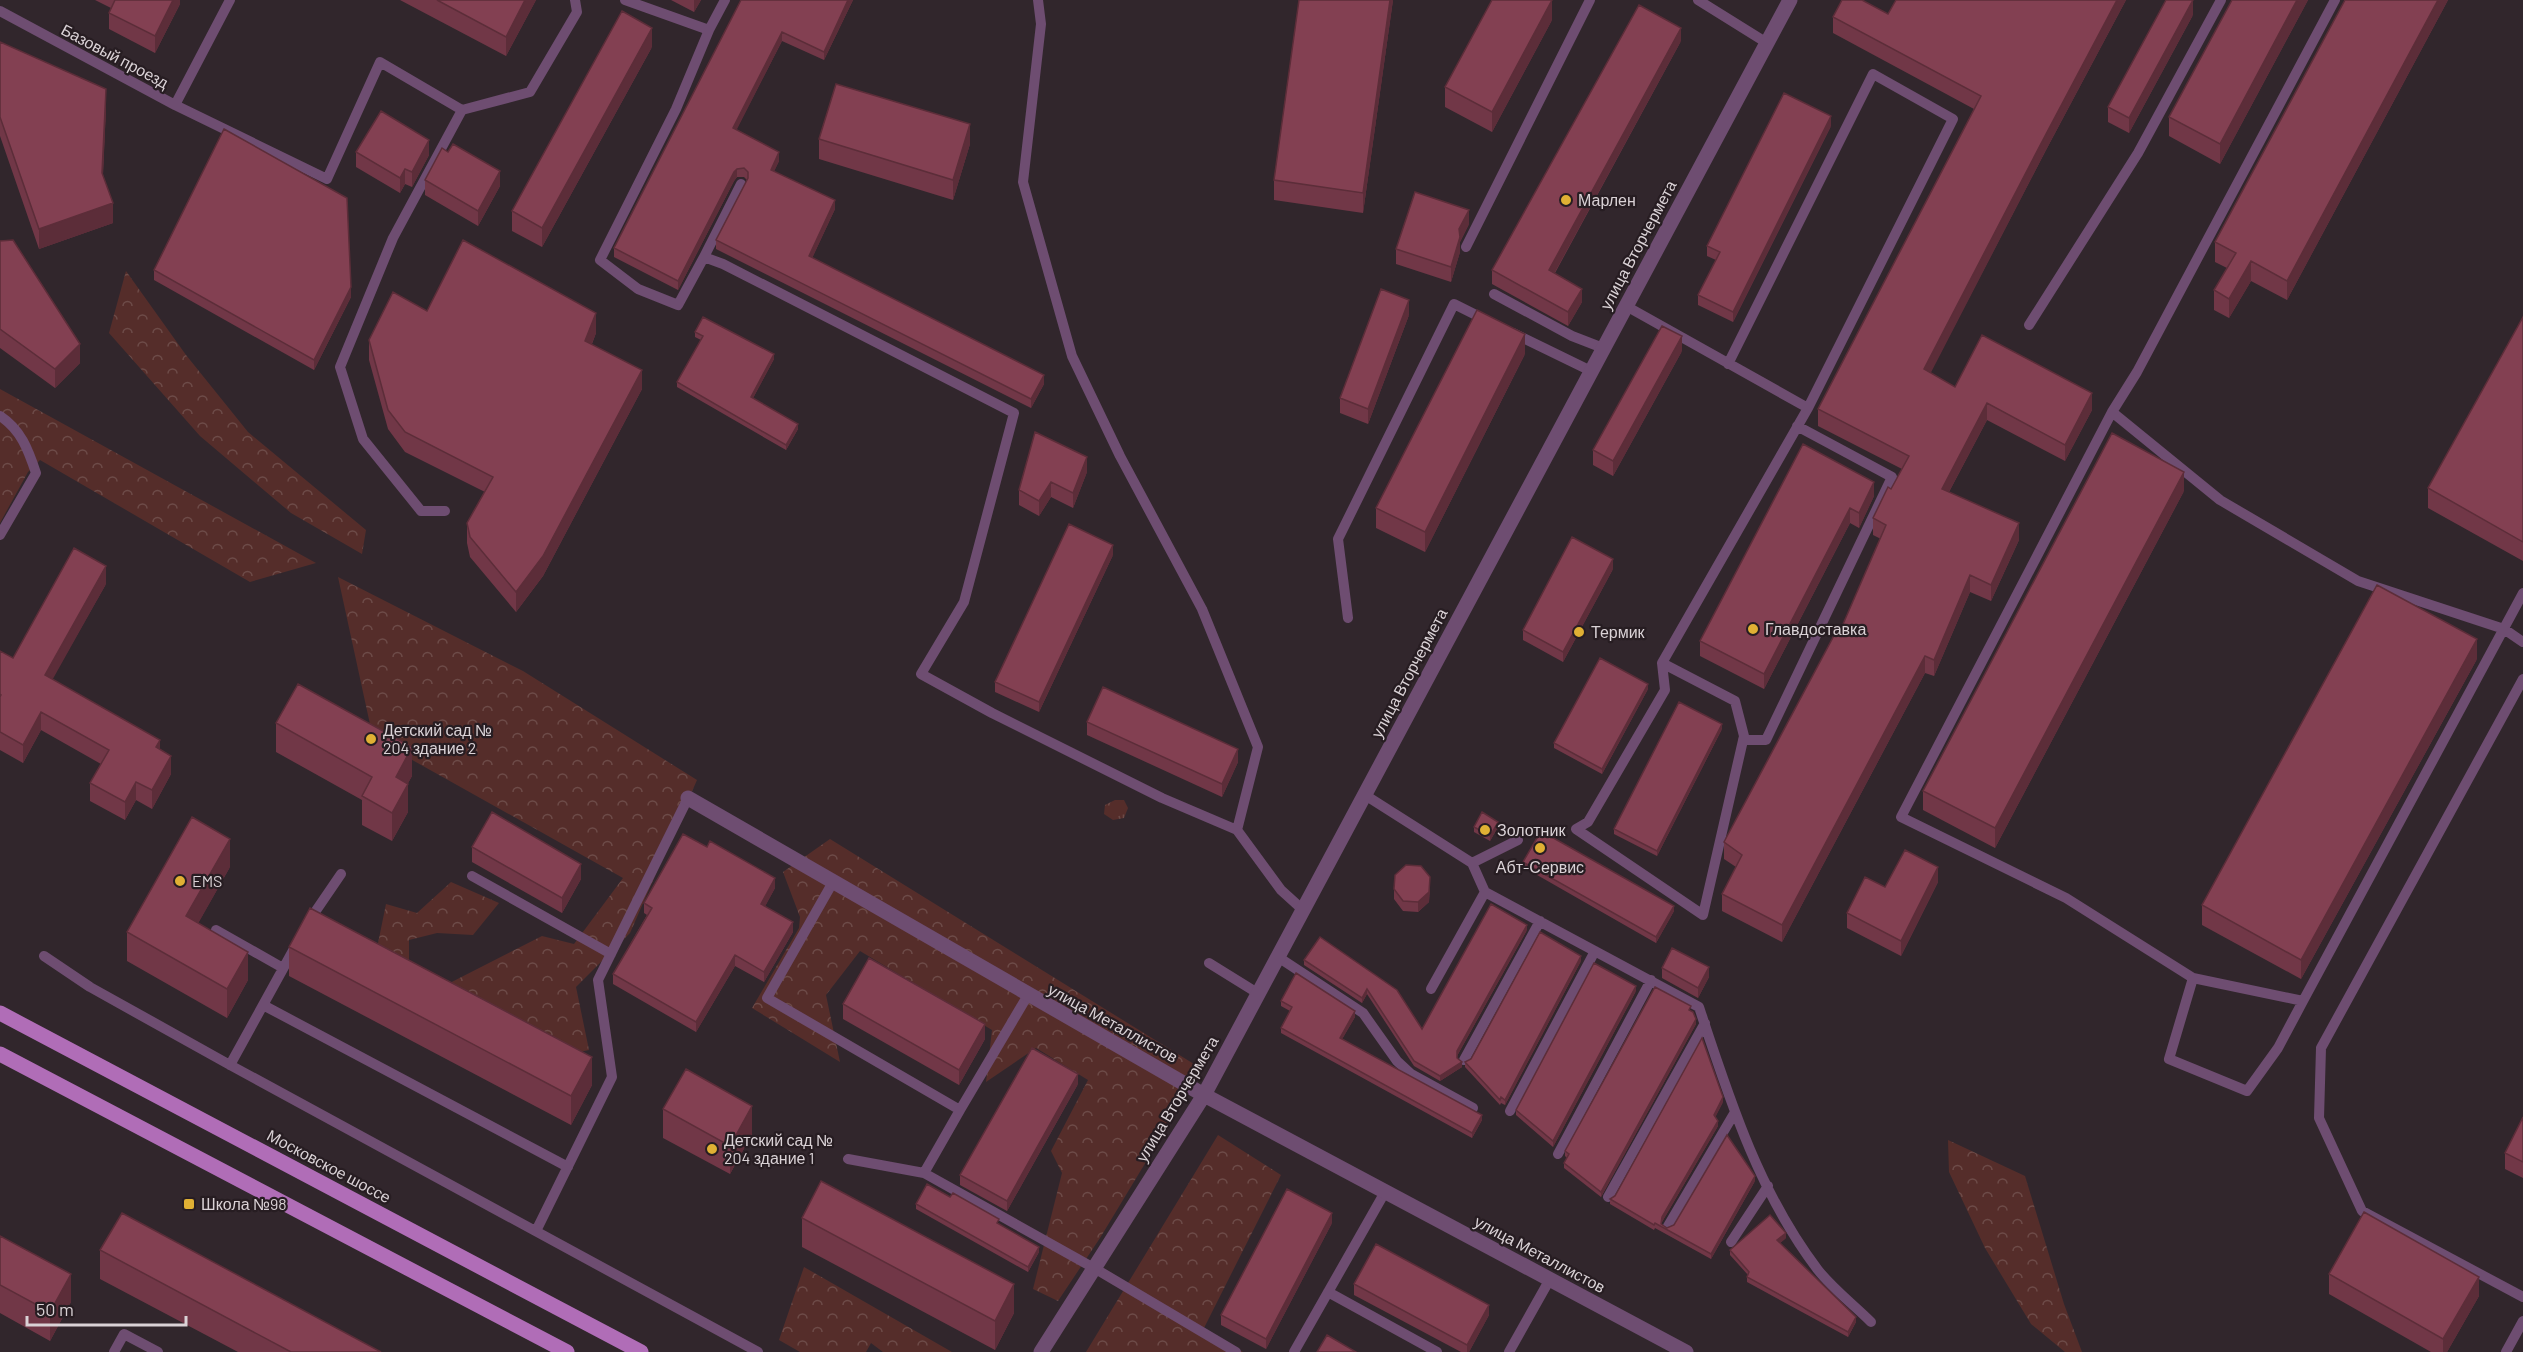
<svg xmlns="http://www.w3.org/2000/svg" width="2523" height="1352" font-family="Barlow,sans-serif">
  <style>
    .grass { fill: url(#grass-tufts) }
    .forest { fill: url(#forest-crowns) }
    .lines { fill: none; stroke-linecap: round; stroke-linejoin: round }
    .service { stroke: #6e4d71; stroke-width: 10 }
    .minor { stroke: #6e4d71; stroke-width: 15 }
    .primary { stroke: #b06db7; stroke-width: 15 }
    .wall { fill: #713747 }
    .shaded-wall { fill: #5c2d39 }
    .building { fill: #834052; stroke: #5c2d39; stroke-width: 1.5 }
    .poi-dot { fill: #e0b034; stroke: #271d22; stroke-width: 2 }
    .labels { text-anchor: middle; stroke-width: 4.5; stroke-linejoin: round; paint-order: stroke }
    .street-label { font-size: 16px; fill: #dad2d6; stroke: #271d22 }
    .poi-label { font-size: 16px; fill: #dad2d6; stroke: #271d22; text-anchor: start }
  </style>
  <defs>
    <pattern id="grass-tufts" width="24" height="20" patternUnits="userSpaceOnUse" patternTransform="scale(1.5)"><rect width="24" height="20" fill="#552d2a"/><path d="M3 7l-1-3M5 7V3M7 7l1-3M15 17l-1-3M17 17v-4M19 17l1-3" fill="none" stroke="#6d4b48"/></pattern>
    <pattern id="forest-crowns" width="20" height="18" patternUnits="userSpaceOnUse" patternTransform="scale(1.5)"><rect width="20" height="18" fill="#552d2a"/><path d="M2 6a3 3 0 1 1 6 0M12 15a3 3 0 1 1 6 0" fill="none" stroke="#6d4b48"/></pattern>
  </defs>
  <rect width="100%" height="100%" fill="#31262c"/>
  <path class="grass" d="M1115,800H1124L1128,808L1124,818L1113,820L1104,814L1105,805Z"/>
  <path class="forest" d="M126,271L186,355L248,432L366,530L362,554L291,513L200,436L109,333Z
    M0,389L316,563L250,582L40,460L28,472L0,523Z
    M338,577L523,671L697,780L630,933L576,987L589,1050L556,1057L434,991L542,936L574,944L623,878L373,738Z
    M830,839L1202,1069L1100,1238L1058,1301L1033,1289L1062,1173L1051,1151L1088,1080L1036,1048L986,1082L992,1030L860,951L826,995L840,1062L752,1008L799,928L800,917L783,872Z
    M451,882L499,903L473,935L437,933L409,940V971L376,953L386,904L417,913Z
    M1218,1135L1281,1175L1204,1328L1243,1352H1086Z
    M1948,1140L2025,1176L2064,1304L2082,1352H2065L2031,1324L1985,1248L1949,1172Z
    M804,1267L952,1352H883L871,1343L866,1352H800L779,1340Z"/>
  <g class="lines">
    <path class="service" d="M625,0L709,30
      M725,0L709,30L676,109L600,260L638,289L678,305L704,257L723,264L1014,413L964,602L921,674L992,713L1162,798L1237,830L1281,890L1303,910
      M1038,0L1041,24L1023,182L1072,356L1120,456L1202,609L1258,747L1237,830
      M1698,0L1767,43
      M2335,0L2137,372L2112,412L2220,500L2358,581L2504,629L2523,642
      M0,11L175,105L230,0
      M175,105L327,179L380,62L462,110L530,92L577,12L575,0
      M1466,247L1590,0
      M704,257L741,184
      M1494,294L1572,336L1603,348
      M1626,306L1808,408L1662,663L1735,701L1744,736L1703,915L1576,829L1588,822L1665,690L1662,663
      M2029,325L2138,153L2221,0
      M1513,333L1591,371
      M1728,364L1873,74L1953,119L1808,408
      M2112,412L1901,817L2066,898L2193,978
      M0,416C21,430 28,449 36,473L0,535
      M445,511H421L363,439L340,367L393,238L462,110
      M1348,618L1338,539L1454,304L1486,320
      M2523,679L2321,1048L2319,1118L2362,1211L2523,1297
      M1743,740H1766L1892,477L1797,426
      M1365,795L1472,863L1485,892L1431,989
      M1472,863L1518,840
      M472,876L611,954
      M833,882L767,998L960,1110L1028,995
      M1485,892L1699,1007C1729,1098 1759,1193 1818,1270C1833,1289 1854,1305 1871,1322
      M313,915L341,874
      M216,930L283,968
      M44,956L90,987L230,1065L758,1352
      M1278,957L1363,1013L1397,1061L1411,1074L1473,1108
      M1209,963L1259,994
      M2303,1001L2193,978L2169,1059L2247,1091L2278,1048L2303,1001L2523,593
      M263,1005L568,1167
      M1464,1060L1540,921
      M230,1065L295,947
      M960,1110L924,1173L1094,1268L1236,1352
      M1510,1111L1595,951
      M1558,1154L1651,980
      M848,1159L924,1173
      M1608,1197L1705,1023
      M1668,1226L1735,1112
      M536,1231L612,1077L598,980L688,798
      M1731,1242L1768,1186
      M1328,1292L1437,1352
      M114,1352L124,1334L158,1352
      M1294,1352L1385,1192
      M1509,1352L1550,1279
      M2506,1352L2523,1321"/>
    <path class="minor" d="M688,798L1204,1095L1686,1352
      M1041,1352L1204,1095L1790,0"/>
    <path class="primary" d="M0,1013L641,1352
      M0,1054L567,1352"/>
  </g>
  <path class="wall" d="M95,0H180V4L155,53L109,29V13L111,8Z
    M400,0H536L506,56Z
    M671,0H701L694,12Z
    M741,0H853L824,60L782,41L736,130L779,161L774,171L835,209L812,258L1044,384L1031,408L716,249V240L747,180L744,177H737L734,181L678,290L614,257V248Z
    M1393,0L1363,213L1274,200V180Z
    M1896,0H2126L2046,150L1930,373L1955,387L2092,410L2065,461L1987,420L1949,492L2019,540L1991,601L1970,592L1934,676L1925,673L1782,942L1722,911V894L1736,867L1724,859V842L1840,631L1881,539L1873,535V518L1891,489L1902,469L1818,426V409L1974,109L1833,33V17L1888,14Z
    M2232,0H2308L2220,164L2169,136V117Z
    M2345,0H2448L2287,300L2251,281L2229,318L2214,310V290L2227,268L2215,262V242Z
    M2193,15L2129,133L2108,122V107Z
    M1552,20L1492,132L1445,107V87Z
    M1681,41L1555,273L1582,302L1568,326L1492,284V270Z
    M0,42L106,108L103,175L113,223L39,249L0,136Z
    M652,47L542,247L512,231V211Z
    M1831,126L1733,322L1698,305V295L1716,260L1707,256V246Z
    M819,139L970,144L953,200L819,159Z
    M356,152L429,155L412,187L405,184L400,193L356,167Z
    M425,180L500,186L478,226L425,195Z
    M1469,224L1460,242V252L1451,282L1396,264V249Z
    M0,241L80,363L55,388L0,348Z
    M154,270L351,297L314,370L154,280Z
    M427,311L596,333L592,344L642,389L543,576L516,612L470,557L467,543V523L485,492L405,452L388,429L369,360V340Z
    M1409,315L1368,424L1340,413V398Z
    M2523,317V561L2428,508V488Z
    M695,332L774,359L753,398L798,429L786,450L677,387V382L701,340L695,337Z
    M1682,351L1613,476L1593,465V450Z
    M1525,354L1425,552L1376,528V508Z
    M1803,444L1874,496L1859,528L1850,523L1764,689L1700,656V641Z
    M1087,472L1073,508L1051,497L1039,516L1019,505V490Z
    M2184,491L1995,848L1923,810V791Z
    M1113,555L1039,712L995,692V682Z
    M1613,569L1563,662L1523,640V630Z
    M106,584L52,679L160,750L171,774L152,809L136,800L125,820L90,801V783L101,764L41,730L23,763L0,750V651L13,658Z
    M2477,659L2301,979L2202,925V905Z
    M1648,689L1602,774L1554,748V743Z
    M1087,722L1238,762L1222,797L1087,735Z
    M276,723L412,776L408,783V812L392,841L362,825V800L276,752Z
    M1722,729L1657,856L1614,834V829Z
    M1474,827H1498L1490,841L1474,832Z
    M472,847L581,879L562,913L472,862Z
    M1523,862L1674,911L1656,943L1523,867Z
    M230,867L198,923L248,980L227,1018L127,961V932Z
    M1938,882L1901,956L1847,928V913L1885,887Z
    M1430,887L1429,902L1418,912L1403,911L1394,899V889Z
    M775,888L765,906L793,932L764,982L735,966L696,1032L613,984V974L647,915L644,913V903Z
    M1527,930L1457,1056V1058L1462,1067L1440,1081L1414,1066L1367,994L1362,1003L1304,965V960L1397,990L1422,1029Z
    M289,947L592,1085L571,1125L289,976Z
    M1581,961L1505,1105L1501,1103L1500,1105L1465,1067V1062L1471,1059Z
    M1662,968L1709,977L1698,998L1662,978Z
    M1636,991L1553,1147L1516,1115V1110Z
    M1281,1001L1355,1017L1342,1039L1482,1120L1472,1138L1281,1033V1028L1290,1011L1281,1006Z
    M843,1004L985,1039L959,1085L843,1019Z
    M1691,1011L1696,1024L1601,1197L1564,1168V1163L1567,1158L1565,1156V1151Z
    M1078,1084L1007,1211L960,1185V1175Z
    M1723,1102L1715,1117L1718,1126L1662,1222L1661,1224L1667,1228L1755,1181L1711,1259L1655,1228L1654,1230L1610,1204V1199Z
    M663,1109L752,1134L730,1174L663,1138Z
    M2523,1117V1178L2505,1169V1153Z
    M916,1204L999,1224L1039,1252L1028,1272L916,1209Z
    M802,1218L1014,1313L995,1350L802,1247Z
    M1332,1223L1266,1349L1221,1325V1315Z
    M0,1236L71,1302L50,1341L0,1313Z
    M1786,1238L1780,1243L1856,1322L1848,1337L1747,1282V1277L1748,1275L1730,1255V1250Z
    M100,1250L381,1352H238L100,1279Z
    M2329,1274L2479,1296L2447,1352H2431L2329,1294Z
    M1354,1284L1489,1315L1469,1352H1461L1354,1295Z"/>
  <path class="shaded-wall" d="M173,0H180V4L155,53V36Z
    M525,0H536L506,56V37Z
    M694,0H701L694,12Z
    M848,0H853L824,60V52Z
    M1390,0H1393L1363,213V193Z
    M1552,0V20L1492,132V112Z
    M2117,0H2126L2046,150L1924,386V369L2046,134Z
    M2193,0V15L2129,133V118Z
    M2297,0H2308L2220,164V144Z
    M2438,0H2448L2287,300V281Z
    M652,28V47L542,247V228Z
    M1681,28V41L1549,283V270Z
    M782,32V41L733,137V128Z
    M106,89V108L102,192V173Z
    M1831,116V126L1733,322V312Z
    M970,124V144L953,200V180Z
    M429,140V155L412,187V172Z
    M779,152V161L771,178V170Z
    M405,169V184L400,193V178Z
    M737,169V177L734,181L678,290V281L734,172Z
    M500,171V186L478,226V211Z
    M835,200V209L809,265V256Z
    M113,203V223L39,249V229Z
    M1469,210V224L1460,242V252L1451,282V267L1459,229Z
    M2251,261V281L2229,318V299Z
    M351,287V297L314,370V360Z
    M1582,289V302L1568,326V312Z
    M1409,300V315L1368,424V409Z
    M596,313V333L585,361V341Z
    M1525,334V354L1425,552V532Z
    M1682,336V351L1613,476V461Z
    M80,344V363L55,388V369Z
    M774,354V359L751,402V397Z
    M642,370V389L543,576L516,612V592Z
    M1044,375V384L1031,408V399Z
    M2092,393V410L2065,461V445Z
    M1987,403V420L1942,505V489Z
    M798,424V429L786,450V445Z
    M1087,457V472L1073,508V493Z
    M2184,472V491L1995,848V828Z
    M1051,482V497L1039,516V501Z
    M1874,482V496L1859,528V513Z
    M1850,508V523L1764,689V674Z
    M2019,523V540L1991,601V585Z
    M1113,545V555L1039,712V702Z
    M1613,559V569L1563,662V652Z
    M106,566V584L45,693V675Z
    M1970,575V592L1934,676V660Z
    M2477,639V659L2301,979V960Z
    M1925,656V673L1782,942V925Z
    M1648,684V689L1602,774V769Z
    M41,712V730L23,763V745Z
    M1722,724V729L1657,856V851Z
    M160,740V758L156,747Z
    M412,747V776L396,805V777Z
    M1238,749V762L1222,797V784Z
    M171,756V774L152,809V790Z
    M136,782V800L125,820V802Z
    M408,784V812L392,841V813Z
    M1498,822V827L1490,841V836Z
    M230,839V867L186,945V916Z
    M581,864V879L562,913V898Z
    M1938,867V882L1901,956V941Z
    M1430,877L1429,902L1418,912V902Z
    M775,878V888L761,914V904Z
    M1674,906V911L1656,943V937Z
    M793,922V932L764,982V972Z
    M1527,925V930L1457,1056V1051Z
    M248,952V980L227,1018V989Z
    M735,955V966L696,1032V1022Z
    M1581,956V961L1505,1105V1100Z
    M1709,967V977L1698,998V988Z
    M1636,986V991L1553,1147V1141Z
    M1367,989V994L1362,1003V998Z
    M1355,1011V1017L1340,1043V1038Z
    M1696,1019V1024L1601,1197V1192Z
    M985,1024V1039L959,1085V1070Z
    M592,1057V1085L571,1125V1096Z
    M1462,1062V1067L1440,1081V1076Z
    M1078,1074V1084L1007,1211V1201Z
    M1723,1097V1102L1714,1120V1115Z
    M752,1106V1134L730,1174V1146Z
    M1482,1115V1120L1472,1138V1133Z
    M1718,1121V1126L1662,1222V1217Z
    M1755,1176V1181L1711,1259V1254Z
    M1332,1213V1223L1266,1349V1339Z
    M1786,1233V1238L1777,1246V1240Z
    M1039,1247V1252L1028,1272V1267Z
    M71,1274V1302L50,1341V1312Z
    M2479,1277V1296L2447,1352H2443V1339Z
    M1014,1284V1313L995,1350V1321Z
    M1489,1305V1315L1469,1352H1467V1345Z
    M1856,1317V1322L1848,1337V1332Z"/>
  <path class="building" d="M115,0H173L155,36L109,13Z
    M437,0H525L506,37Z
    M741,0H848L824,52L782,32L733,128L779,152L771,170L835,200L809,256L1044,375L1031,399L716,240L748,178V172L744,168L737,169L734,172L678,281L614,248Z
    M1299,0H1390L1363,193L1274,180Z
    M1492,0H1552L1492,112L1445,87Z
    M1842,0H1862L1888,14L1896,0H2117L2046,134L1924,369L1955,387L1982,335L2092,393L2065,445L1987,403L1942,489L2019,523L1991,585L1970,575L1934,660L1925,656L1782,925L1722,894L1742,855L1724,842L1837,630L1840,631L1886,525L1873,518L1888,487L1891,489L1909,456L1818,409L1981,96L1833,17Z
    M2166,0H2193L2129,118L2108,107Z
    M2232,0H2297L2220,144L2169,117Z
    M2345,0H2438L2287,281L2251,261L2229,299L2214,290L2236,253L2215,242Z
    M1639,5L1681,28L1549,270L1582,289L1568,312L1492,270Z
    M622,11L652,28L542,228L512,211Z
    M0,42L106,89L102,173L113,203L39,229L0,117Z
    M836,84L970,124L953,180L819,139Z
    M1784,93L1831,116L1733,312L1698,295L1720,252L1707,246Z
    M381,111L429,140L412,172L405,169L400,178L356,152Z
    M224,129L347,198L351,287L314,360L154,270Z
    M453,144L500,171L478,211L425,180L442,148L448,152Z
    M1415,192L1469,210L1459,229L1460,237L1451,267L1396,249Z
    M13,240L80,344L55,369L0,329V241Z
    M463,240L596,313L585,341L642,370L543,556L516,592L470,537L467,523L493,477L405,432L388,410L369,340L393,292L427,311Z
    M1381,289L1409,300L1368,409L1340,398Z
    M1477,310L1525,334L1425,532L1376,508Z
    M703,317L774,354L751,397L798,424L786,445L677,382L703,336L695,332Z
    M2523,317V542L2428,488Z
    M1662,326L1682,336L1613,461L1593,450Z
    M1035,432L1087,457L1073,493L1051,482L1039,501L1019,490Z
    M2112,433L2184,472L1995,828L1923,791Z
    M1803,444L1874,482L1859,513L1850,508L1764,674L1700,641Z
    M1069,524L1113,545L1039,702L995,682Z
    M1572,537L1613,559L1563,652L1523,630Z
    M74,548L106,566L45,675L160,740L156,747L171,756L152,790L136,782L125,802L90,783L109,750L41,712L23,745L0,732V697L1,695L0,694V651L13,658Z
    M2377,585L2477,639L2301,960L2202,905Z
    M1600,658L1648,684L1602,769L1554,743Z
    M298,684L412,747L396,777L408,784L392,813L362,796L372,777L276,723Z
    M1103,687L1238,749L1222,784L1087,722Z
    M1679,702L1722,724L1657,851L1614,829Z
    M492,812L581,864L562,898L472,847Z
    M1482,812L1498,822L1490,836L1474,827Z
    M192,817L230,839L186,916L248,952L227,989L127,932Z
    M1541,831L1674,906L1656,937L1523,862Z
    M683,834L707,847L710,841L775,878L761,904L793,922L764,972L735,955L696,1022L613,974L652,908L644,903Z
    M1905,850L1938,867L1901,941L1847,913L1865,877L1885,887Z
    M1406,865L1421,866L1430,877L1429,892L1418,902L1403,901L1394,889L1395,875Z
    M1491,904L1527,925L1457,1051V1058L1462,1062L1440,1076L1414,1061L1367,989L1362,998L1304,960L1320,937L1397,990L1422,1029Z
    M310,908L592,1057L571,1096L289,947Z
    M1540,932L1581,956L1505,1100L1501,1097L1500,1100L1465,1062L1471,1059Z
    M1672,948L1709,967L1698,988L1662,968Z
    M869,958L985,1024L959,1070L843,1004Z
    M1594,963L1636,986L1553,1141L1516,1110Z
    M1296,973L1355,1011L1340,1038L1482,1115L1472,1133L1281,1028L1292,1007L1281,1001Z
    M1655,987L1691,1006L1689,1010L1693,1012L1696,1019L1601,1192L1564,1163L1569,1154L1565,1151Z
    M1702,1038L1723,1097L1714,1115L1718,1121L1662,1217L1661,1224L1667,1228L1674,1225L1727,1135L1755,1176L1711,1254L1655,1223L1654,1225L1610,1199L1615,1196Z
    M1032,1048L1078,1074L1007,1201L960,1175Z
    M686,1069L752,1106L730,1146L663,1109Z
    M2523,1117V1162L2505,1153Z
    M821,1181L1014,1284L995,1321L802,1218Z
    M927,1184L950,1197L953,1193L999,1219L997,1223L1039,1247L1028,1267L916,1204Z
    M1287,1189L1332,1213L1266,1339L1221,1315Z
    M2364,1212L2479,1277L2443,1339L2329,1274Z
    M122,1213L381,1352H291L100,1250Z
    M1770,1215L1786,1233L1777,1240L1856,1317L1848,1332L1747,1277L1749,1272L1730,1250Z
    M0,1236L71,1274L50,1312L0,1285Z
    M1376,1244L1489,1305L1467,1345L1354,1284Z
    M1327,1335L1356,1352H1317Z"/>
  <g class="poi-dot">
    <circle cx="1566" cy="200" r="6"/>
    <circle cx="1753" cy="629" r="6"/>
    <circle cx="1579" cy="632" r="6"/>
    <circle cx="371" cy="739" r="6"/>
    <circle cx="1485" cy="830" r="6"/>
    <circle cx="1540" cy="848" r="6"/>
    <circle cx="180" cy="881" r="6"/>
    <circle cx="712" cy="1149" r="6"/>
    <rect x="183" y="1198" width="12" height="12" rx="3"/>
  </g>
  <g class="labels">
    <g class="street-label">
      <text transform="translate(115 56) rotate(28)" y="6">Базовый проезд</text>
      <text transform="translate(1638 245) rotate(-62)" y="6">улица Вторчермета</text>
      <text transform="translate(1409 673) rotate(-62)" y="6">улица Вторчермета</text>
      <text transform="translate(1113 1023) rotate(29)" y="6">улица Металлистов</text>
      <text transform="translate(1177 1099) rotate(-59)" y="6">улица Вторчермета</text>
      <text transform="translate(329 1166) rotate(28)" y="6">Московское шоссе</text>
      <text transform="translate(1540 1254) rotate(28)" y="6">улица Металлистов</text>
    </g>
    <g class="poi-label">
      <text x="1578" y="206">Марлен</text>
      <text x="1765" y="635">Главдоставка</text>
      <text x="1591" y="638">Термик</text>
      <text x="383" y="736">Детский сад №<tspan x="383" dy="18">204 здание 2</tspan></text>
      <text x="1497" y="836">Золотник</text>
      <text x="1540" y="873" text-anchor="middle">Абт-Сервис</text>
      <text x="192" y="887">EMS</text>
      <text x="724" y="1146">Детский сад №<tspan x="724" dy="18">204 здание 1</tspan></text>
      <text x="201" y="1210">Школа №98</text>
    </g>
  </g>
  <path d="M27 1316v9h159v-9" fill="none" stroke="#dad2d6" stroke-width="3"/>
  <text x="36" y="1316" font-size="18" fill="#dad2d6" stroke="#271d22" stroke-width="4.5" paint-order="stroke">50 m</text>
</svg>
